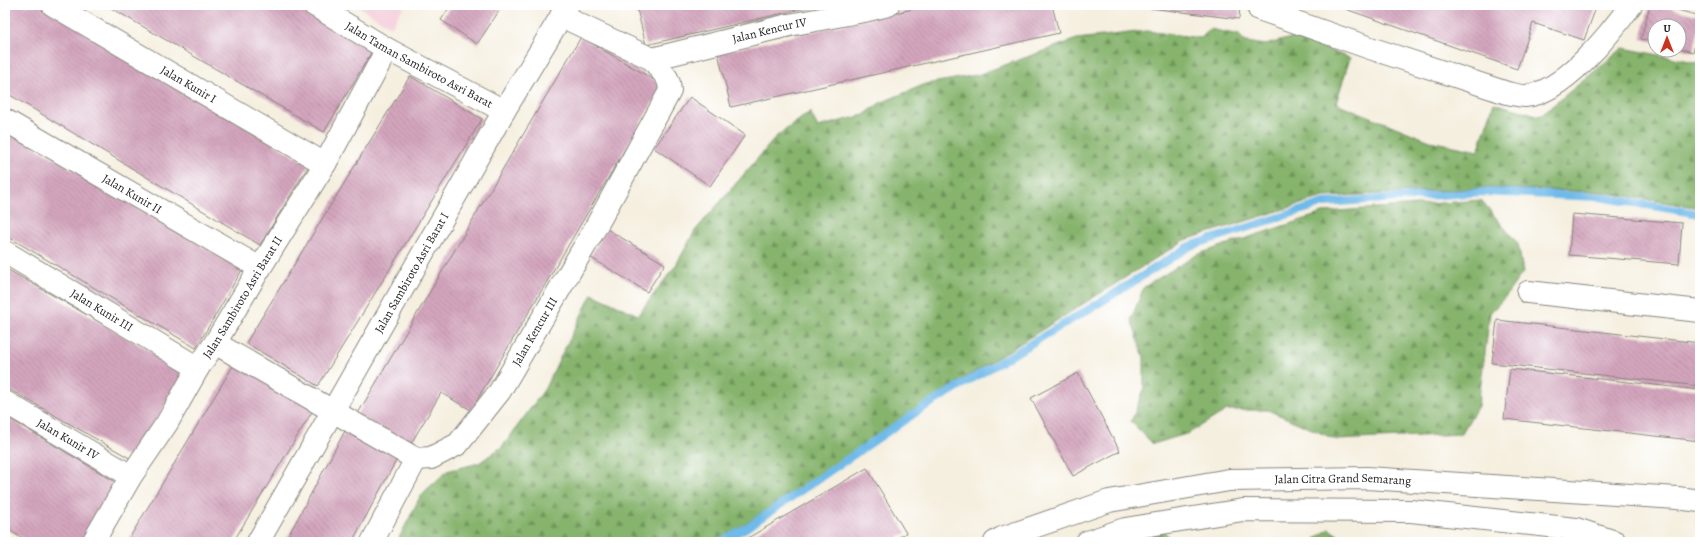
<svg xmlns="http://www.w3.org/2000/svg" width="1705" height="547" font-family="Alegreya,serif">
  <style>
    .built { fill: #f4cfdc }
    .forest { fill: url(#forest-firs); stroke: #516844 }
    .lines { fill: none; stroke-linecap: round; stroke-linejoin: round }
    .stream { stroke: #70bae9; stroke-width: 8 }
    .building { fill: url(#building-back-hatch) }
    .minor-casing { stroke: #88867e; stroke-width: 24 }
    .minor { stroke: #fff; stroke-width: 22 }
    .labels { text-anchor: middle; stroke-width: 3; stroke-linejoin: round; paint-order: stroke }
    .street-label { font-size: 12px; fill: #1c1c1c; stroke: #fff }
  </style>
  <defs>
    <pattern id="forest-firs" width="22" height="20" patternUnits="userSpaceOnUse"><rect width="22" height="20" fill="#86b46d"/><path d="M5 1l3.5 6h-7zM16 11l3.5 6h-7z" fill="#6d9259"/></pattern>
    <pattern id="building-back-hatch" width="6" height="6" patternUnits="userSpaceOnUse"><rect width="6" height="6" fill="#d3a5bd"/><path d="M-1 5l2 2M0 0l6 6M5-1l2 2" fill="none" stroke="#b58da2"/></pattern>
  </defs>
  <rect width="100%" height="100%" fill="#fff"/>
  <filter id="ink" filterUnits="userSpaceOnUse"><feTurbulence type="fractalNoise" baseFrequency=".025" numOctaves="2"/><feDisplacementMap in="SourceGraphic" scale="8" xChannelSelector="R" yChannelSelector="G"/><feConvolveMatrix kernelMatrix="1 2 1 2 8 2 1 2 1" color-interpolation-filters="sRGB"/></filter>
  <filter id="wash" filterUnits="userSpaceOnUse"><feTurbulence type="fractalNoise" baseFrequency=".012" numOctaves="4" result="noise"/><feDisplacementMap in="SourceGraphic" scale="16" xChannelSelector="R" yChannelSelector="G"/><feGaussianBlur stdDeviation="0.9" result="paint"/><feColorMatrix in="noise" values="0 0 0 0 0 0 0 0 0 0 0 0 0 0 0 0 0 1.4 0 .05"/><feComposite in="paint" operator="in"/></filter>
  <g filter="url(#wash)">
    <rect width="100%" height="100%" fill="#f5efdf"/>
    <path class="built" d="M356,5H405L391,27Z"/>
    <path class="forest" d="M1210,29L1239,35L1246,42L1266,45L1294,37L1350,58L1336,103L1430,141L1478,151L1494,103L1540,116L1623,48L1700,63V208L1602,192L1485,188L1323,197L1185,240L919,407L744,525L714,542H397L421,495L447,471L479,463L503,446L544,390L592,294L638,315L676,265L695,231L777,136L810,112L818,127L864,115L880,103L926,84L977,75L1077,39L1146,31L1201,38Z
      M1481,200L1518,244L1523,272L1505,297L1490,313L1478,406L1461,434L1337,440L1268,410H1227L1189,433L1153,444L1131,422L1144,389V357L1131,319L1144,287L1198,254L1326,212Z
      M1329,529L1348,542H1311Z
      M1164,531L1173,542H1131Z"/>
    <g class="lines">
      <path class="stream" d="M720,542L746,528L921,409L1106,299L1190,246L1324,203L1484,192L1600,197L1700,214"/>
    </g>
    <g id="blocks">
      <path class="building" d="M5,5H42L309,165L260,245L5,92Z
        M106,5H300L374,48L324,132Z
        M451,5H503L477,44L441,20Z
        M636,5H814V6L646,45Z
        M931,5H1052L1059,33L731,107L718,53Z
        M1070,5H1097V6L1070,7Z
        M1150,5H1240L1239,19L1150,8Z
        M1334,5H1597L1584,40L1533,23L1517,69Z
        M1650,5H1659L1700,16V25L1693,52L1679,48V26H1655V42L1641,39Z
        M581,37L663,85L471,410L441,393L410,445L357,415Z
        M410,76L482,119L318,386L246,343Z
        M690,97L745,135L710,186L654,148Z
        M5,129L242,270L196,348L5,235Z
        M1572,214L1682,223L1679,264L1569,255Z
        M607,229L665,264L647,292L590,257Z
        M5,268L185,371L133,460L5,387Z
        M1497,320L1700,343V386L1492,363Z
        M236,361L315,407L267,486L233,542H127Z
        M1510,369L1700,390V441L1504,419Z
        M1078,373L1120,451L1073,476L1031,398Z
        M5,416L119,484L84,542H29L5,528Z
        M346,429L398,457L352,542H285Z
        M867,468L906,533L891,542H741Z"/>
    </g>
  </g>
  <g filter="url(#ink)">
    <use href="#blocks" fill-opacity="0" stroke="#88867e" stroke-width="1"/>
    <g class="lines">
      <defs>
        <g id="minor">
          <path id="s1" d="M53,5L325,164"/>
          <path id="s2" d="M314,5L387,49L504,111"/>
          <path d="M1259,9L1370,48L1507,93C1512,94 1519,96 1525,96C1562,94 1610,34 1631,5"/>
          <path id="s3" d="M652,59L789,25L864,11L888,5"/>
          <path id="s4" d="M5,120L260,268"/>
          <path id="s5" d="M5,252L198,368"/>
          <path d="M1528,292L1700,311"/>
          <path id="s6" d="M215,343L416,459L431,458L458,444L500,391L593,232L670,91L669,83L667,78L652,59L561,16"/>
          <path id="s7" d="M5,402L131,476"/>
          <path id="s8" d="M93,542L131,476L167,423L198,368L215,343L260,268L325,164L387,49"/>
          <path id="s9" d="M258,542L504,111L568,5"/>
          <path d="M372,542L416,459"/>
          <path id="s10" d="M995,542L1002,538L1109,501L1229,480L1367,478L1677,498L1700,501"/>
          <path d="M1087,542L1125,529L1243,510L1411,511L1576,529L1615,542"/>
        </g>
      </defs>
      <use href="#minor" class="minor-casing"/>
      <use href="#minor" class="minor"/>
    </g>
  </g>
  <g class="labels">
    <g class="street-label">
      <text dy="4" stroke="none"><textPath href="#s3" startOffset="121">Jalan Kencur IV</textPath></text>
      <text dy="4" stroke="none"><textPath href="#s2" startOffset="121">Jalan Taman Sambiroto Asri Barat</textPath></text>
      <text dy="4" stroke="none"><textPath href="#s1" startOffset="157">Jalan Kunir I</textPath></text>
      <text dy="4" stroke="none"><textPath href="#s4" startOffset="147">Jalan Kunir II</textPath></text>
      <text dy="4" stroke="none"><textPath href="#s9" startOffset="310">Jalan Sambiroto Asri Barat I</textPath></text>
      <text dy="4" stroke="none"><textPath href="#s8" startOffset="287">Jalan Sambiroto Asri Barat II</textPath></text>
      <text dy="4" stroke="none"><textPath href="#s5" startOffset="113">Jalan Kunir III</textPath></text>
      <text dy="4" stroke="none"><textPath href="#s6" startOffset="414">Jalan Kencur III</textPath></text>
      <text dy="4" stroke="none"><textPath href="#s7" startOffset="73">Jalan Kunir IV</textPath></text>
      <text dy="4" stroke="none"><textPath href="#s10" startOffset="357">Jalan Citra Grand Semarang</textPath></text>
    </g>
  </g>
  <rect width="1705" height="547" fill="none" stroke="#fff" stroke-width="20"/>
  <g transform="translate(1667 38)"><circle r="19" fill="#ffffff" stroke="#a4a4a4"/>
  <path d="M0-3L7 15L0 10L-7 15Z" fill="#c8321e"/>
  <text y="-6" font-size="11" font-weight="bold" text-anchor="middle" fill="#1c1c1c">U</text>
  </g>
</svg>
